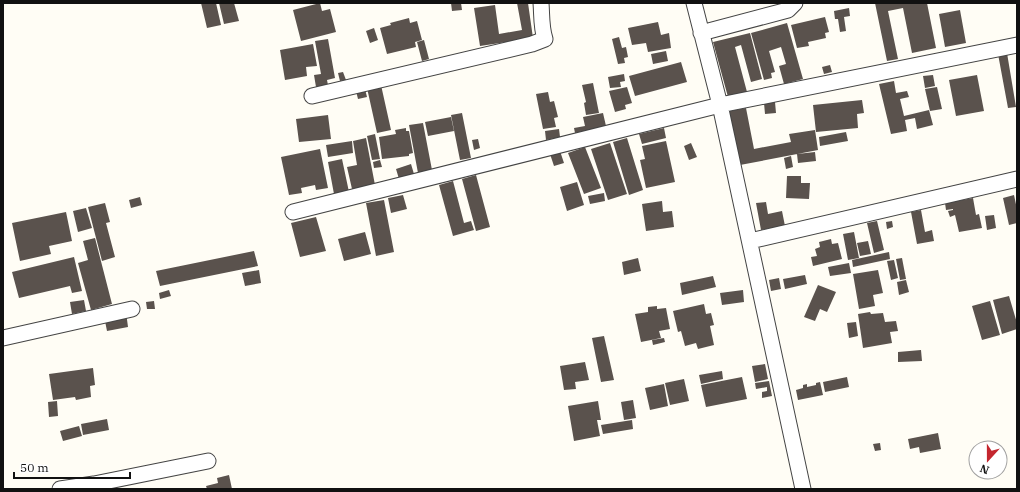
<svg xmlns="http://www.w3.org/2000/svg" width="1020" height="492" font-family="'IBM Plex Serif',serif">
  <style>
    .building { fill: #5a524d }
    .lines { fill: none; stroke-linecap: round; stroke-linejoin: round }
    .minor-casing { stroke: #444; stroke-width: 17 }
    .minor { stroke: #fff; stroke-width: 15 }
  </style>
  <rect width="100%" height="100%" fill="#fffdf5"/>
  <path class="building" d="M201,3H216L221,25L207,28Z
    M219,3H234L239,21L224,24Z
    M320,3L322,11L330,9L336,32L301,41L293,10Z
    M451,3H461L462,10L452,11Z
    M517,3H528L533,38L480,46L474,8L495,5L499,34L522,30Z
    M875,3H927L936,48L912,53L903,8L888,11L898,59L887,61Z
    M849,8L850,16L844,17L846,31L840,32L838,19H835L834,11Z
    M960,10L966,43L945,47L939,14Z
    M825,17L829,32L825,33L826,38L808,42L809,46L797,48L791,25Z
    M409,18L410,23L417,21L422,40L415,42L416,47L387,54L380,28L391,25L390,23Z
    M658,22L661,35L669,33L671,48L648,52L646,43L632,45L628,28Z
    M787,23L803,79L784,84L779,66L786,64L781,47L769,51L775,72L771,73L772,78L764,80L751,33Z
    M374,28L378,40L370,43L366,31Z
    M750,33L762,79L751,82L741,45L735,47L747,92L728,97L713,42Z
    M619,37L622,48L626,47L628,57L624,58L625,63L618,64L612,39Z
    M328,39L335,78L327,80L328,85L316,87L314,75L321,74L315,41Z
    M424,40L429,59L422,61L417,42Z
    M313,44L317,66L306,67L307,76L285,80L280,50Z
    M666,51L668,61L653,64L651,54Z
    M1007,53L1016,107L1008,108L998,54Z
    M681,62L687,82L635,96L629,76Z
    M830,65L832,72L824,74L822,67Z
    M343,72L346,80L340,81L338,73Z
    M624,74L625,81L620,82L621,87L610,88L608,77Z
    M933,75L935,86L925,88L923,76Z
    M977,75L984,111L956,116L949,80Z
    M894,81L896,93L907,91L909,97L900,99L904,116L929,110L933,125L917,129L915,118L905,120L907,131L891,134L879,84Z
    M593,83L599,113L586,115L584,103L586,102L582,85Z
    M381,85L391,130L377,133L367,88Z
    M627,87L632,103L625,105L626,109L615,112L609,91Z
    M937,87L942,109L930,111L925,89Z
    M365,89L367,97L358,99L356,91Z
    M548,92L550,102L554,101L558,117L554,118L556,127L543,129L536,94Z
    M862,100L864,113L857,114L858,128L816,132L813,105Z
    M775,102L776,113L765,114L764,103Z
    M746,108L754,149L791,142L789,134L815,130L818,150L740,165L729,111Z
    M462,113L471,158L460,160L451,115Z
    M603,113L606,126L575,133L574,128L585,126L583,117Z
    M328,115L331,139L299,142L296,119Z
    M451,117L454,131L428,136L425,122Z
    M423,123L432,170L418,173L409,125Z
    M406,128V131H409L413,153L409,154V156L382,159L379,137L396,134L395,130Z
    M664,128L666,138L642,144L639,134Z
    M559,129L560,137L546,140L545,131Z
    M846,132L848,141L820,146L819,137Z
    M375,134L380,159L372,160L367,136Z
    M366,138L375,185L352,189L347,167L357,165L353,141Z
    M627,138L643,190L629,195L613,142Z
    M478,139L480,148L474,150L472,140Z
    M352,141L353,153L328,157L326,145Z
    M666,141L675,182L646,188L640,160L645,159L642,146Z
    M610,143L627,194L608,200L591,149Z
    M691,143L697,157L689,160L684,146Z
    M585,147L601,188L584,194L568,153Z
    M320,149L328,188L316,190L315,185L301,188L302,193L289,195L281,157Z
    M560,151L564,163L554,166L550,154Z
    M815,152L816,161L798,163L797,154Z
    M791,156L793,167L786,169L784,158Z
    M342,159L349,192L334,194L328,162Z
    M380,160L382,167L374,168L373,162Z
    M411,164L414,174L399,179L396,169Z
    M476,175L490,227L476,231L462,179Z
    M787,176H801V183H810L809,199L786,198Z
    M453,181L464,223L471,221L474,230L453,236L439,185Z
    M577,182L584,205L567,211L560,187Z
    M604,193L605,201L590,204L588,196Z
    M403,195L407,209L391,213L388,198Z
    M1014,195L1017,209V223L1009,225L1003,198Z
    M140,197L142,205L131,208L129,200Z
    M973,198L976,215L979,214L982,228L959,232L955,215L950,217L948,211L953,210V209L946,210L945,203Z
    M384,200L394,252L376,256L366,203Z
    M662,201L663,212L672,211L674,227L646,231L642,204Z
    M766,202L768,214L782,211L785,226L761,230L756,203Z
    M105,203L110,222L106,223L115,257L102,261L88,207Z
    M86,208L92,228L78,232L73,211Z
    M921,210L925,232L932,230L934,241L917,244L911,212Z
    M66,212L72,241L49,246L51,254L20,261L12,223Z
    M994,215L996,228L987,230L985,216Z
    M316,217L326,251L300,257L291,223Z
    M877,221L884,250L874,253L867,223Z
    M892,221L893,227L887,229L886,222Z
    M365,232L371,254L344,261L338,239Z
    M854,232L859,258L848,260L843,234Z
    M95,238L112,304L91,310L78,263L88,260L83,241Z
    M831,239L832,244L838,243L842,259L813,266L811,257L817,256L815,249L820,247L819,242Z
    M868,241L871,254L860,256L857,243Z
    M254,251L258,266L160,286L156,271Z
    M889,252L890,259L853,267L852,260Z
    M74,257L82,291L72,293L70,286L19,298L12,272Z
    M638,258L641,271L624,275L622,262Z
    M902,258L906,279L900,280L896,259Z
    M894,260L898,278L891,280L887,261Z
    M849,263L851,273L830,276L828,267Z
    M259,270L261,283L245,286L242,273Z
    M878,270L883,293L873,295L875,306L859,309L853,274Z
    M805,275L807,284L785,289L783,279Z
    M713,276L716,287L682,295L680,283Z
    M779,278L781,289L771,291L769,280Z
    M906,280L909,292L899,295L897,282Z
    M818,285L836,292L827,312L820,309L815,321L804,317Z
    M169,290L171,296L160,299L159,293Z
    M743,290L744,302L722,305L720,293Z
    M1009,296L1017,323V329L1002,334L993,300Z
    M84,300L86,311L72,314L70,302Z
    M154,301L155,309H147L146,302Z
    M990,301L1000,335L982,340L972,306Z
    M704,304L706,314L711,313L714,325L710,326L714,345L698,349L696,343L685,346L681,331L678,332L673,311Z
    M657,306V309L666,308L670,329L659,331L661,338L641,342L635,314L648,312V307Z
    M126,312L128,327L107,331L104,316Z
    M870,312L871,314L883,313L885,322L896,321L898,331L890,332L892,343L863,348L858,314Z
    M856,322L858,336L849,338L847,323Z
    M604,336L614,380L601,382L592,338Z
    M664,338L665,342L653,345L652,340Z
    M921,350L922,361L898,362V352Z
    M585,362L589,380L575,382L576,389L564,390L560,366Z
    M765,364L768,379L755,382L752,366Z
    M93,368L95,385L90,386L91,397L76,400L75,397L53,400L49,374Z
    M722,371L723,379L701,384L699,375Z
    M742,377L747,399L706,407L701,385Z
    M847,377L849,387L825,392L823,382Z
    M684,379L689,401L670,405L665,383Z
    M769,381L772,396L762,398V392L767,391V387L756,389L755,383Z
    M820,382L823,395L798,400L796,390L803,388V385L807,384V387L816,385V383Z
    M664,384L668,406L650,410L645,388Z
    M633,400L636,418L624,420L621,402Z
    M57,401L58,416L49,417L48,402Z
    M598,401L601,420H597L600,436L574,441L568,406Z
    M107,419L109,430L83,435L81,424Z
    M632,420L633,429L603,434L601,425Z
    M79,426L82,436L63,441L60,431Z
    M938,433L941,449L920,453L919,447L910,449L908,439Z
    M880,443L881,450L875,451L873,444Z
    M229,475L232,489H207L206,486L218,483L217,478Z"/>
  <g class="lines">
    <defs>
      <path id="minor" d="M694,3L720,105L803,489
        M701,33L788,10L795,3
        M312,96L532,44L545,39C541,27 542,15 541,3
        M293,212L720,105L1017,45
        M750,241L1017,179
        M3,338L132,309
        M60,489L94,484L208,461"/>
    </defs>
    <use href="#minor" class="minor-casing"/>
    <use href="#minor" class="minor"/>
  </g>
  <rect width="1020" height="492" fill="none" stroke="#111111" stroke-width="8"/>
  <g transform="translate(988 460) rotate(201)"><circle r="19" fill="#ffffff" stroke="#a0a0a0"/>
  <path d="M0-3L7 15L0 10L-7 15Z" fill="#c4262e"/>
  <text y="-6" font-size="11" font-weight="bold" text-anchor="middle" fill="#111111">N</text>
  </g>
  <path d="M14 472v6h116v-6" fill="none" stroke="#111111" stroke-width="2"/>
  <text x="20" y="472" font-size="12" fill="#111111" stroke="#ffffff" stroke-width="3" paint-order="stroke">50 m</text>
</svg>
